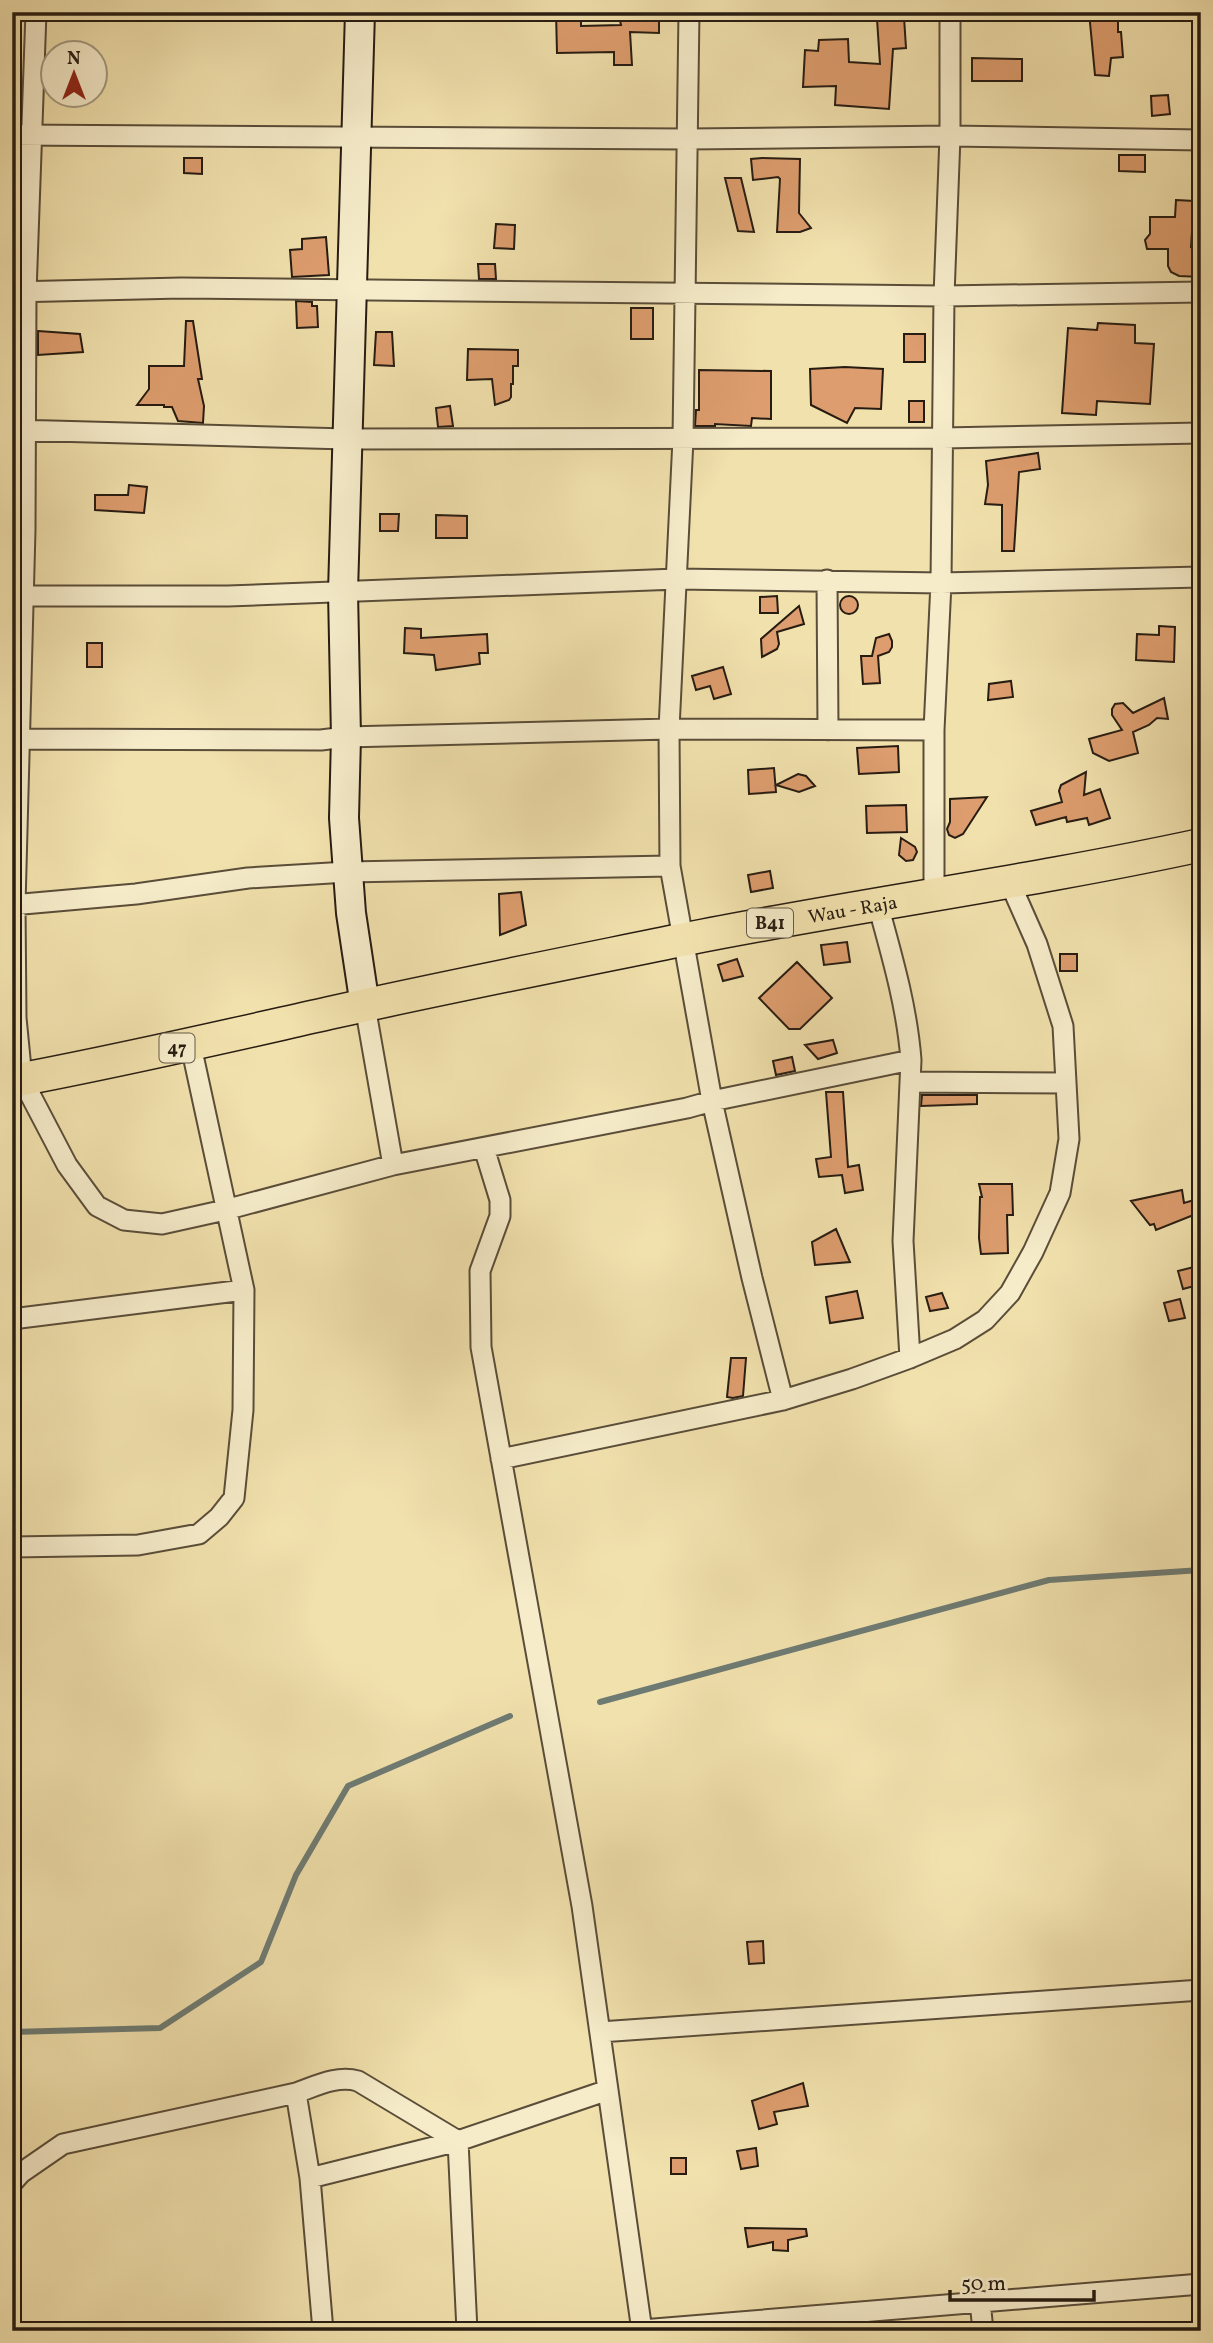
<svg xmlns="http://www.w3.org/2000/svg" width="1213" height="2343" font-family="Vollkorn,serif">
  <style>
    .lines { fill: none; stroke-linecap: round; stroke-linejoin: round }
    .stream { stroke: #6e7b73; stroke-width: 6 }
    .building { fill: #dd9d6e; stroke: #271c12; stroke-width: 2 }
    .street-casing { stroke: #5a4d39; stroke-width: 23 }
    .secondary-casing { stroke: #271c12; stroke-width: 32 }
    .primary-casing { stroke: #271c12; stroke-width: 35 }
    .street { stroke: #f6ecca; stroke-width: 19 }
    .secondary { stroke: #f6ecca; stroke-width: 28 }
    .primary { stroke: #f1e1ad; stroke-width: 32 }
    .labels { text-anchor: middle; stroke-width: 7; stroke-linejoin: round; paint-order: stroke }
    .shield { fill: #f6ecca; stroke: #655a49; stroke-width: 2 }
    .shield-label { font-size: 18px; font-weight: bold; fill: #271c12 }
    .street-label { font-size: 19px; fill: #271c12; stroke: #f6ecca }
  </style>
  <rect width="100%" height="100%" fill="#f1e1ad"/>
  <filter id="stains"><feTurbulence type="fractalNoise" baseFrequency=".00286" numOctaves="4"/><feColorMatrix values="0 0 0 0 .2 0 0 0 0 .09 0 0 0 0 .02 0 0 0 .5 -.17"/></filter>
  <radialGradient id="worn" r=".72"><stop offset=".6" stop-color="#630" stop-opacity="0"/><stop offset="1" stop-color="#630" stop-opacity=".3"/></radialGradient>
  <g class="lines">
    <path class="stream" d="M600,1702L1049,1580L1201,1570
      M12,2032L160,2028L261,1962L296,1875L348,1786L510,1716"/>
  </g>
  <path class="building" d="M556,12H581V26L621,25L618,12H659V33L630,32L632,65H614V52L557,53Z
    M1089,12H1118V32H1121L1123,57L1111,58L1109,76L1095,75Z
    M904,17L906,48L893,49L889,109L835,105L836,86L803,87L805,50L818,51L819,40L848,39L849,62L880,64L877,19Z
    M972,58L1022,59V81H972Z
    M1168,95L1170,114L1152,116L1151,96Z
    M1119,155H1145V172L1119,171Z
    M184,158H202V174L184,173Z
    M762,158L800,159L799,213L811,228L800,232H777L780,179L778,177L753,180L751,159Z
    M725,178H741L754,232L738,231Z
    M1176,200L1194,201L1191,247L1201,248V277L1179,276L1171,272L1168,266V249H1147L1145,240L1150,234V217H1175Z
    M496,224L515,225L514,249L494,248Z
    M326,237L329,275L292,277L290,250L302,249V239Z
    M478,264H495L496,279H479Z
    M296,301L312,302V306H317L318,327L297,328Z
    M631,308H653V339H631Z
    M186,321H193L202,379H198L204,406L203,423L178,421L172,407H164V405H137L149,389V366H184Z
    M1098,323L1135,325V343L1154,344L1150,404L1097,401L1096,415L1062,413L1068,328L1097,330Z
    M38,331L80,334L83,352L38,355Z
    M376,332H392L394,366L374,365Z
    M904,334H925V362H904Z
    M468,349L518,350V366H513V384H511V397L509,400L495,405L492,379L467,380Z
    M845,367L883,369L881,409L855,408L847,423L811,405L810,369Z
    M699,370L771,371V419L752,418L751,426L715,424V426H695L696,410H699Z
    M909,401H924V422H909Z
    M450,406L453,426L438,427L436,408Z
    M1038,453L1040,469L1019,472L1014,551H1002V505L985,504L988,485L986,461Z
    M129,485L147,487L144,513L95,510V495H128Z
    M380,514H399L398,531H380Z
    M436,515L467,516V538H436Z
    M840 605a9 9 0 1 1 18 0a9 9 0 1 1-18 0Z
    M777,596L778,613H760V597Z
    M799,606L804,624L777,632L779,644L777,649L762,657L761,639Z
    M1159,626L1175,627L1174,662L1136,660L1137,634L1159,635Z
    M405,628L421,629V638L487,634L488,653H479L480,664L436,670L434,655L404,653Z
    M889,634L892,641V647L889,652L878,656L880,683L863,684L861,656H872L876,638Z
    M87,643H102V667H87Z
    M723,667L731,694L714,699L710,686L696,690L692,676Z
    M1011,681L1013,697L988,700L989,684Z
    M1164,698L1168,719L1157,718L1149,725L1133,732L1138,753L1109,761L1093,753L1089,739L1122,730L1112,715V709L1115,704L1123,703L1133,713Z
    M898,746L899,772L859,774L857,748Z
    M774,768L776,792L749,794L748,770Z
    M1086,772L1084,795L1100,789L1110,818L1089,825L1087,818L1067,822L1066,817L1036,825L1031,811L1062,802L1059,791L1061,785Z
    M798,774L806,776L815,786L799,792L776,785Z
    M987,797L963,834L955,838L949,835L947,829L950,822V799Z
    M906,805L907,832L867,833L866,806Z
    M901,838L915,847L917,852L913,860L906,861L899,855Z
    M770,871L773,888L751,892L748,875Z
    M521,892L526,925L500,935L499,894Z
    M847,942L850,962L824,965L821,945Z
    M1060,954H1077V971H1060Z
    M737,959L743,976L723,981L718,965Z
    M797,962L832,998L800,1029H789L759,998Z
    M833,1040L837,1053L818,1059L805,1045Z
    M792,1057L795,1071L776,1075L773,1061Z
    M826,1092H843L848,1167L859,1165L863,1190L845,1193L842,1175L819,1177L816,1159L831,1157Z
    M922,1095H977V1104L921,1106Z
    M979,1184H1012L1013,1215H1007L1008,1253L981,1254L979,1238L980,1197H982Z
    M1182,1190L1184,1203L1201,1198V1212L1156,1230L1154,1224L1150,1225L1131,1201Z
    M836,1229L850,1262L815,1265L812,1242Z
    M1194,1267L1198,1285L1183,1289L1178,1271Z
    M857,1291L863,1318L830,1323L826,1297Z
    M942,1293L948,1308L930,1311L926,1297Z
    M1180,1299L1185,1318L1169,1321L1164,1303Z
    M731,1358H746L743,1396L733,1398L727,1397Z
    M763,1941L764,1963L749,1964L747,1942Z
    M803,2083L808,2106L774,2112L777,2124L759,2129L752,2101Z
    M756,2148L758,2166L741,2169L737,2151Z
    M671,2158H686V2174H671Z
    M745,2228L806,2229L807,2236L788,2240V2251L773,2250V2242L748,2247Z"/>
  <g class="lines">
    <defs>
      <path id="street" d="M36,12L26,293L25,530L15,905L16,1018L22,1079L67,1165L97,1206L124,1220L162,1224L225,1210L393,1165L687,1108L712,1101L911,1060
        M689,12L683,439L669,729L670,866L712,1101L752,1278L783,1400
        M12,135L688,139L950,136L1201,140
        M12,292L181,288L944,296L1201,292
        M15,430L347,439L943,438L1201,433
        M827,580L828,730
        M12,596H228L677,579L941,583L1201,577
        M12,739L321,740L346,737L669,729L934,730
        M934,895V730L941,583L944,296L950,136V12
        M12,905L136,894L248,878L347,872L670,866
        M878,905C892,956 907,1007 911,1060L903,1241L910,1358
        M365,1006L393,1165
        M911,1082L1066,1083
        M484,1148L500,1200V1216L480,1271L481,1347L582,1906L642,2331
        M12,1319L244,1290
        M501,1459L783,1400L852,1379L910,1358L955,1339L985,1320L1010,1293L1033,1252L1060,1193L1069,1139L1063,1026L1037,944L1010,883
        M12,1547L138,1545L199,1534L219,1517L234,1498L243,1410L244,1290L191,1046
        M600,2032L1201,1990
        M310,2178L458,2141L608,2090
        M12,2183L21,2173L63,2144L296,2093
        M980,2301L983,2331
        M642,2330L1201,2284
        M323,2331L310,2178L296,2093C316,2086 337,2075 358,2081L458,2141L467,2331"/>
      <path id="secondary" d="M360,12L343,592L346,737L344,818L351,913L365,1006"/>
      <g id="primary">
        <path id="s1" d="M12,1081C120,1061 227,1036 334,1012C451,986 568,963 686,939C857,905 1030,882 1201,845"/>
      </g>
    </defs>
    <use href="#street" class="street-casing"/>
    <use href="#secondary" class="secondary-casing"/>
    <use href="#primary" class="primary-casing"/>
    <use href="#street" class="street"/>
    <use href="#secondary" class="secondary"/>
    <use href="#primary" class="primary"/>
  </g>
  <g class="labels">
    <g class="shield">
      <rect x="747" y="908.5" width="46" height="29" rx="5"/>
      <rect x="159.5" y="1033.5" width="35" height="29" rx="5"/>
    </g>
    <g class="shield-label">
      <text x="770" y="929">B41</text>
      <text x="177" y="1054">47</text>
    </g>
    <g class="street-label">
      <text dy="7" stroke="none"><textPath href="#s1" startOffset="858">Wau - Raja</textPath></text>
    </g>
  </g>
  <rect width="1213" height="2343" fill="none" stroke="#f1e1ad" stroke-width="42"/>
  <rect x="14" y="14" width="1185" height="2315" fill="none" stroke="#271c12" stroke-width="3.5"/>
  <rect x="21" y="21" width="1171" height="2301" fill="none" stroke="#271c12" stroke-width="2"/>
  <g transform="translate(74 74)"><circle r="33" fill="#f6ecca" stroke="#a39980" stroke-width="2"/>
  <path d="M0-5L12 26L0 18L-12 26Z" fill="#8f2418"/>
  <text y="-10" font-size="19" font-weight="bold" text-anchor="middle" fill="#271c12">N</text>
  </g>
  <path d="M950 2290v10h144v-10" fill="none" stroke="#271c12" stroke-width="3.5"/>
  <text x="961" y="2290" font-size="21" fill="#271c12" stroke="#f6ecca" stroke-width="5" paint-order="stroke">50 m</text>
  <rect width="100%" height="100%" filter="url(#stains)"/>
  <rect width="100%" height="100%" fill="url(#worn)"/>
</svg>
